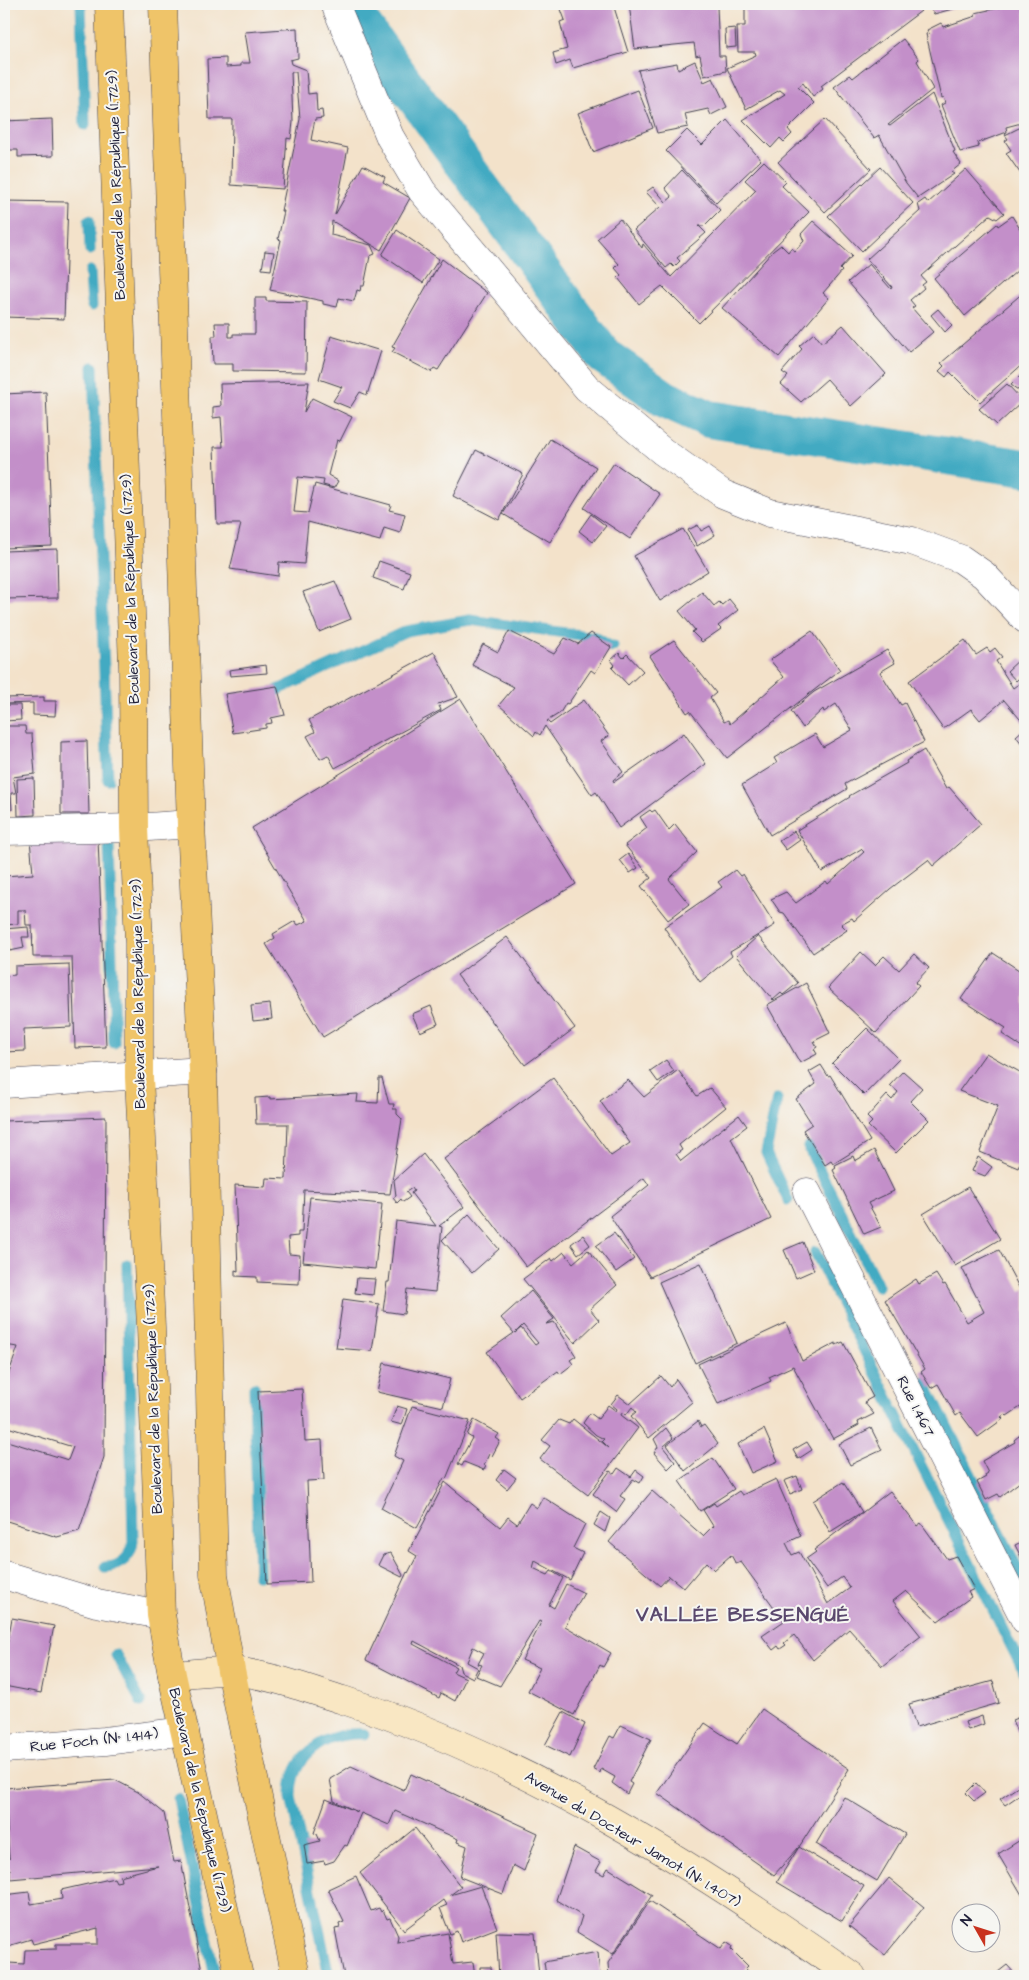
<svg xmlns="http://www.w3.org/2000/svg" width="1029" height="1980" font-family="'Architects Daughter',sans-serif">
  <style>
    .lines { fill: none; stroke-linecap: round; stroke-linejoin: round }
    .stream { stroke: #42aac2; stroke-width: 11 }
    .canal { stroke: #42aac2; stroke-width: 38 }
    .building { fill: #c38fc9; fill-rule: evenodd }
    .street-casing { stroke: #413f50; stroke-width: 29 }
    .secondary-casing { stroke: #413f50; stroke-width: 29 }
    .primary-casing { stroke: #413f50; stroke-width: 29 }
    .street { stroke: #fff; stroke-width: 28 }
    .secondary { stroke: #f9e7c3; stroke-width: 28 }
    .primary { stroke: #efc469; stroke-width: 28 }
    .labels { text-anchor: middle; stroke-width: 4; stroke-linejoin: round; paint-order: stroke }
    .street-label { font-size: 15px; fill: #22223b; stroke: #f6f6f2 }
    .district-label { font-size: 20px; font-weight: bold; letter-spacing: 1px; fill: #5a486d; stroke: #f6f6f2 }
  </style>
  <rect width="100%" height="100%" fill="#f6f6f2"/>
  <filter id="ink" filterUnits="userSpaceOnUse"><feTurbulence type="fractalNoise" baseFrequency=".02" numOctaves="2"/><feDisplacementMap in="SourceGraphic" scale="10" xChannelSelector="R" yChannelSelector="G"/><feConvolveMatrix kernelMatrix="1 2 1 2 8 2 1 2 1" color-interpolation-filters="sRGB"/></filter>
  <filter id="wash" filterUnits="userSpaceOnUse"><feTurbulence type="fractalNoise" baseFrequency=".0096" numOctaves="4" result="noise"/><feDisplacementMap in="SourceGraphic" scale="20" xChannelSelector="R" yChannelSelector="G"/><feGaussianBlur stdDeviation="1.12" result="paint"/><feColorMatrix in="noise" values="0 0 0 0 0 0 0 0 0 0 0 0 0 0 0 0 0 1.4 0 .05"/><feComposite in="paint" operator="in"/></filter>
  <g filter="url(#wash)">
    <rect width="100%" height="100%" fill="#f3e2ca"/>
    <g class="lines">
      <path class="stream" d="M81,4L85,125
        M89,220L90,250
        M90,271L92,306
        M93,367L108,780
        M278,690L406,631L470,620L595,637L611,647L613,646
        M109,841L114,1043
        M777,1099L766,1153L788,1200
        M808,1147L878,1286
        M815,1252L891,1404
        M925,1382L1025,1583
        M254,1387L259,1576
        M894,1411L1025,1674
        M105,1567C121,1567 132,1556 133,1541L127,1264
        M116,1655L141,1702
        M178,1799L215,1976
        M329,1976L291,1797C290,1756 325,1732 364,1734"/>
      <path class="canal" d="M347,4L604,356L665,399L709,419L1025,468"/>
    </g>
    <g id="blocks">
      <path class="building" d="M559,4H613L628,52L573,68L570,60L556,65L553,53L567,49L560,22L565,20Z
        M629,4L717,6L719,56H725L726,71L704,76L700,55L696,56L694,43L635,49Z
        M745,4H801V10L808,6L806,4H916L921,11L821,86L823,89L813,97L803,83L798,87L814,103L788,129L792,134L784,142L780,138L771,148L743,120L785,94L780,90L746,109L727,68L756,55L755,52H738L737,26H745Z
        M927,4H971L934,14Z
        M1017,4H1025V122L1006,127L1007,132L977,143L979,147L960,152L941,105L945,103L943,97L941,98L926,34L929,33L927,30L941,23L943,27L976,16L975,13Z
        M297,28L298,58L290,60L291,64L306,70L308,94L316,93L317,111L322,110L323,118L315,119L311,140L348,148L335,215L363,165L385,177L383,182L410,198L381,250L332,221L331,235L371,245L375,254L370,256L364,286H361L360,291L357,290L354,301L339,298L337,307L323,304V301L270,290L281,240L278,239L284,211H281L300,119L296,72H291L293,122L291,139L287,138L283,189L231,185L232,119H209L207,59L226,58V67L241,66V63H250L245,32Z
        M735,28L736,47L726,48L725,29Z
        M903,39L919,59L917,61L933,89L888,125L890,126L932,94L955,151L953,152L961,164L951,172L954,174L918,198L906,183L879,135L874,138L834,87L850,75L853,78Z
        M695,61L704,82L713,78L727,107L711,115L708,109L685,114L688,127L657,133L638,70L677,63L678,69Z
        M638,90L653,128L593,152L578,113Z
        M52,119L53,156L18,157V150H4V121Z
        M825,119L871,169L825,212L778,162Z
        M727,120L761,160L716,203L666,151L687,130L702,145Z
        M1023,126L1025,130V180L1006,153L1011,150L1005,141L1008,139L1005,135Z
        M764,161L786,182L782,186L809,212L699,323L662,286L639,304L618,278L621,275L615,268L619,264L597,239L620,219L642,248L643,244L671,277L756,190L745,180Z
        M880,167L913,203L862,251L828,216Z
        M966,169L1004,213L997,219L990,215L921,276L926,282L922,285L924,288L910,300L915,306L912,308L933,332L909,352L848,282L869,264L891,289L892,287L867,259L920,211L918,204L925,199L928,203Z
        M682,170L720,210L704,226H699L706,233L677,258L680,261L674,267L671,264L666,268L634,230L660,207L646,192L653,187L666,202L672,197L665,188Z
        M4,201L68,202L64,319L4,317Z
        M1012,216L1025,237L1021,240L1025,246V264L965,316L934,278L997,224L998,226Z
        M813,221L852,256L840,269L842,271L823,293L829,298L779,357L722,308L773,251L781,245L788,252L791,248L795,251L804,241L801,234Z
        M397,230L439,259L423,283L382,255Z
        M265,251L274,252L271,270L262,269Z
        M442,259L487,293L438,370L434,368L431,372L392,352L395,348L392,347Z
        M1025,291V362L980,402L950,372L946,377L939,371L944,366L941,363Z
        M255,298H266V301L307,302L306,372L233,371V364H213L212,336H216L215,323H229V337H233V334H255Z
        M938,309L952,325L945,332L931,315Z
        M843,325L886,374L851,406L827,379L801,402L781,384L788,376L782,372L802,349L799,346L814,333L822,343Z
        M331,336L381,351L367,395L360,392L350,408L333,401L342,387L319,379Z
        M1025,371V395L1011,385Z
        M309,382L304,412L312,398L352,417L340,441L337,440L328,475L338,481L334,488L323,485L324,480L298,477L294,512L308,513L315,484L391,505L389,510L405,514L400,533L384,528L380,541L308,522L304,564L279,562L278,576L230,569L241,524H217L214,447H223L221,417L213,418V407L221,406L220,384Z
        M1007,384L1023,401L997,425L979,409Z
        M46,392L52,546L4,548V394Z
        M550,439L596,467L550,542L503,514Z
        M476,450L523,474L499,520L453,496Z
        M614,463L660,494L630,539L584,508Z
        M591,514L606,526L593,542L579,531Z
        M698,525L701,531L710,526L715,535L697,546L688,530Z
        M683,529L708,571L660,601L634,556Z
        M57,549L58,598L4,599V551Z
        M379,561L410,572L404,589L373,578Z
        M335,581L351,619L319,632L303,592Z
        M702,592L714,606L719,602L722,605L729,599L738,610L718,626L721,629L702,642L692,632L695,630L679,611Z
        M509,631L554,654L565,638L578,644L591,633L611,647L595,673L591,670L568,704L566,703L560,713L547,721L550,724L584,700L609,736L601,741L623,772L613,780L614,782L684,733L706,764L619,828L596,792L592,795L545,726L540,735L536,732L534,736L499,705L514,687L472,665L483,644L498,652Z
        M812,631L840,670L727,758L690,711L687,713L650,656L674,640L716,693L710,698L724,722L728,720L730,724L784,677L770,660Z
        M965,640L976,655L987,648L990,652L995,648L1002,657L996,661L1013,688L1025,679V725L1004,700L980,720L971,709L943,729L909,681Z
        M887,650L895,663L880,672L901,705L905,703L924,742L845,784L847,789L770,835L742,785L777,763L774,758L815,734L823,747L852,730L836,704L824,712L823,709L803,728L791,711L814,692Z
        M434,652L458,697L438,704L441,710L335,768L328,755L320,759L307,736L315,732L309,720Z
        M619,653L623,658L627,654L643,671L628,685L612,668L615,665L611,660Z
        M1021,658L1025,662V673L1016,681L1007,671Z
        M266,665L267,673L230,676L229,670Z
        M277,686L285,715L271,718L272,723L266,724V728L233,733L225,694Z
        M44,697V701H56L55,716L33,715V703L4,704V698Z
        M461,699L576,884L323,1037L266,944L275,938L273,934L295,921L298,925L307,921L252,828Z
        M4,705H20L21,720L4,721Z
        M4,726H25L26,734H32L35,774L13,777L16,793H11L12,810L4,811Z
        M1025,728V748L1016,736Z
        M87,741L89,814H61V742Z
        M924,750L946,789L949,787L981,824L933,866L928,860L890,889L854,921L852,918L841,924L847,930L813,953L784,913L780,912L771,899L786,892L796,903L826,881L828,884L864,852L861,849L822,872L797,830L850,797L849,796L907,763L906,761Z
        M34,778L35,815L18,816L17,779Z
        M650,810L652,812L655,810L669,830L675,824L697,852L669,879L689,904L668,920L641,886L651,878L625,845L647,828L640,817Z
        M794,831L800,840L786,850L779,841Z
        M98,838L106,1047L75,1048L72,957H33L32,925H26L25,910H18V924L4,925V876L33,874L30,839Z
        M628,854L638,868L630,873L620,860Z
        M735,870L740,876L743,874L775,925L730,952L732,956L700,982L664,927L722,887L718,882Z
        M28,927L29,937H22L24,948L10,951L9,938L4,939V929Z
        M758,936L798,983L783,995L781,993L773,1000L736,956Z
        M507,937L575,1028L525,1065L457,975Z
        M861,952L875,965L884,956L899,970L914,954L929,968L915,983L919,986L876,1033L828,988Z
        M993,953L1025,974V1049L1002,1034L1006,1028L961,999Z
        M69,964L71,1027L24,1029L25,1051L4,1052V976L15,975V966Z
        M806,983L830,1033L814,1041L817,1047L814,1049L817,1054L800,1063L767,1005Z
        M270,1004L272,1019L253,1021L251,1006Z
        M431,1006L438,1024L420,1032L412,1014Z
        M867,1028L899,1059L864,1095L832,1063Z
        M986,1053L1025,1075V1152L1018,1168L980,1152L998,1106L959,1091Z
        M666,1060L674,1071L658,1082L650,1071Z
        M821,1065L828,1076L830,1075L870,1141L833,1164L831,1161L825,1165L803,1130L812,1124L796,1099L816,1084L809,1072Z
        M678,1070L697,1096L710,1088L726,1107L679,1145L682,1150L676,1154L681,1161L739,1115L747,1126L731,1138L771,1219L650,1277L610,1216L649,1185L644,1178L526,1267L444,1159L553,1078L611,1156L630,1143L600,1101L628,1080L644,1097Z
        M903,1071L922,1088L910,1101L929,1120L896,1153L868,1126L872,1122L867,1117L887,1095L892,1100L898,1092L890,1085Z
        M379,1078H382L389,1104H394L393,1109H397V1114L402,1119L390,1194L304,1190L302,1232H298V1236L288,1237L289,1254L300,1255L299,1284L257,1282V1277L235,1276V1270L238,1271L235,1185L265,1187L266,1178L286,1179L288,1124H256L255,1098L270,1097V1099L358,1094L357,1102L378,1103Z
        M106,1117L104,1457L79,1531L57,1537L4,1520V1440L68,1460L73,1447L4,1426V1387L18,1347L4,1345V1121Z
        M874,1150L894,1191L868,1203L881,1227L864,1234L833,1170L836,1168L835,1165L853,1156L855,1161Z
        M423,1154L464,1207L439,1226L442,1227L435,1292L407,1289L404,1314L383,1311L387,1282H389L396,1221L436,1226L411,1193L414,1191L412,1188L406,1192L410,1197L403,1202L401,1199L397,1203L393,1198L396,1196L394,1180Z
        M978,1157L992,1167L985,1176L972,1171Z
        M968,1187L1000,1239L955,1266L923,1214Z
        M310,1197L382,1204L375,1269L303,1262Z
        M469,1214L499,1249L472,1273L442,1240Z
        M614,1233L634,1259L616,1272L596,1246Z
        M583,1235L590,1245L578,1254L571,1244Z
        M803,1242L814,1270L796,1278L784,1250Z
        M588,1250L617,1285L590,1309L599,1320L575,1343L523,1279L551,1258L553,1261L564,1252L573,1263Z
        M999,1250L1021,1291L1025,1289V1404L1007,1416L1005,1414L1001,1417L1003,1419L978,1437L960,1413L956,1416L938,1384L931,1388L921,1372L925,1369L885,1300L916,1279L919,1284L936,1274L943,1285L945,1284L967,1322L984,1312L962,1268Z
        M701,1263L737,1343L695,1363L659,1282Z
        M357,1278L375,1279L373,1295L355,1293Z
        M531,1291L554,1319L546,1324L554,1322L576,1356L570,1360L573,1364L560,1374L558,1371L520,1398L487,1352L514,1333L501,1318ZM523,1325L538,1343L535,1345L521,1328L515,1333Z
        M343,1299L379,1304L372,1351L336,1348Z
        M786,1323L802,1361L836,1343V1345L843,1342L873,1397L864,1402L874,1414L858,1422L859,1425L833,1439L793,1366L769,1377L771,1381L718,1404L698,1364Z
        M384,1363L450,1379L443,1407L377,1392Z
        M661,1376L670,1387L676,1379L692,1402L649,1438L631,1416L636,1412L632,1407L626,1415L622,1412L621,1415L638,1428L588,1495L540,1459L550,1446L542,1440L559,1420L569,1424L573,1419L609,1448L602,1441L604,1439L596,1435L583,1423L590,1413L598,1419L608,1405L616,1411L617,1409L611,1404L618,1395L630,1404Z
        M302,1389L305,1441L322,1440L324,1480L307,1481L311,1582L267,1584L258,1391Z
        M397,1406L407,1409L402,1425L391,1422Z
        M412,1406L470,1421L446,1479L444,1478L417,1528L381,1508L403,1461L394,1456Z
        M474,1420L499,1434L496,1438L500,1441L492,1456L489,1454L484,1465L486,1466L484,1470L464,1462L462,1466L458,1464L472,1438L467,1435Z
        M698,1421L701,1427L704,1425L718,1444L685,1471L667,1445Z
        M666,1428L673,1438L663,1447L675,1462L668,1469L654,1453L658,1447L654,1439Z
        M871,1428L882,1450L850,1465L839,1444Z
        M764,1429L778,1461L751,1473L738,1444Z
        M1025,1431V1478L1000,1497L998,1494L986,1500L977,1482L986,1477L985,1475L988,1473L982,1461L1015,1442L1014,1440Z
        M807,1442L812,1450L798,1459L793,1450Z
        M713,1458L734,1489L700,1511L679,1481Z
        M618,1468L631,1477L636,1470L644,1476L640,1483L633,1479L620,1496L625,1499L616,1512L593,1494L610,1471L614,1474Z
        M504,1469L516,1478L507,1489L496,1480Z
        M797,1476L802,1489L790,1494L784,1481Z
        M776,1479L801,1536L786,1543L792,1555L799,1552L828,1604L850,1588L842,1577L827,1588L806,1559L816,1552L814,1550L890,1491L917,1526L921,1523L947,1559L956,1556L974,1589L968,1592L971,1597L938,1621L906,1591L893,1601L921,1636L882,1666L849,1629L813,1660L794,1635L784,1643L786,1645L780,1649L778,1646L773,1650L762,1636L784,1621L741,1562L736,1564L731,1555L714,1570L706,1562L684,1588L669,1576L660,1586L609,1542L652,1491L703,1536L713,1526L703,1510L714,1503L716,1506L739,1491L742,1495Z
        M445,1482L500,1527L508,1517L517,1524L530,1503L537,1508L543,1497L585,1524L573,1548L583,1553L570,1580L535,1561L533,1568L548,1575L551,1571L563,1578L549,1605L554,1608L566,1584L584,1593L565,1626L611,1653L603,1667L600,1665L574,1715L528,1691L540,1668L522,1660L537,1631L541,1622L539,1621L500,1686L476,1676L482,1665L478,1664L484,1653L473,1647L467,1662L478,1668L473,1678L461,1672L459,1665L414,1641L413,1644L456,1667L453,1672L466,1678L455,1701L441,1693L439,1698L366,1660L407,1572L408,1573L417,1556L409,1551Z
        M843,1482L862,1512L830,1532L813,1501Z
        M601,1512L610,1518L605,1532L594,1525Z
        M1025,1540V1565L1015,1545Z
        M391,1553L403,1575L402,1577L378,1565L383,1555Z
        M12,1618L54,1626L41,1693L4,1686V1662Z
        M993,1681L999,1703L916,1727L909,1704Z
        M762,1709L849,1769L799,1847L864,1886L842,1921L777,1882L799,1847L774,1875L657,1793L705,1723L737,1744Z
        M563,1712L585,1724L570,1757L545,1745Z
        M1025,1715V1740L1021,1742L1012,1720Z
        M982,1716L984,1724L968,1730L965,1722Z
        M621,1725L651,1739L629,1782L632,1784L627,1794L612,1783L615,1777L601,1769L600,1773L593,1769L610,1736L614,1738Z
        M351,1766L404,1790L411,1774L538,1833L524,1871L513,1865L503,1894L460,1877L467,1846L457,1842L458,1839L395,1811L389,1825L361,1813L347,1846L345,1845L334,1861L325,1864L324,1861L307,1864L304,1845L320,1841L317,1834L314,1833L326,1799L358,1812L334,1801L330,1779Z
        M115,1780L138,1792L164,1813L174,1862L181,1861L203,1976H8L9,1963L24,1964L25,1950L56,1949V1944H98V1928L33,1944L31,1939L8,1946L6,1927H4V1895L29,1892L31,1904L62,1899L61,1890L114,1878L116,1882L121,1881L120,1876L158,1866L10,1879V1869H4V1817L9,1859L5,1788Z
        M1025,1782V1786L1019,1790L1021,1794L1005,1805L1000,1799Z
        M976,1783L985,1793L974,1801L966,1793Z
        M844,1797L905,1834L877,1881L816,1844Z
        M415,1828L461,1887L450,1895L481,1886L497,1928L461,1942L457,1931L450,1934L440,1908L447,1905L444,1900L404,1930L360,1873Z
        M1025,1837V1900L998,1854Z
        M574,1847L601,1862L596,1871L604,1875L608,1868L652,1895L613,1954L577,1932L582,1916L556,1900Z
        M356,1876L371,1911L379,1908L381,1912L383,1910L387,1919L390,1918L398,1936L397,1942L448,1933L453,1964L473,1962L475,1976H344L335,1929L340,1928L339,1924L344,1922L328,1889Z
        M889,1878L924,1907L885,1955L849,1926Z
        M650,1901L721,1949L726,1942L732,1946L731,1949L748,1966L745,1969L747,1971L742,1976H609L608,1963Z
        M496,1932L535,1933L539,1976H499Z
        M598,1952L600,1976H546L544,1962Z
        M1007,1965L1017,1976H993Z
        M480,1967H491L492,1976H480Z"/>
    </g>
  </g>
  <g filter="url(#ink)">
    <use href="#blocks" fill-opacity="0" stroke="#413f50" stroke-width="1"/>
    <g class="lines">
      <defs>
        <path id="street" d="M335,4L390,137L422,191L587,388L662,451L723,494L770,513L912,541L961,559L984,575L1025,619
          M4,831L134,828L191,824
          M4,1084L203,1071
          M807,1192L1025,1620
          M4,1575L97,1603L161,1615
          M4,1749L105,1741L185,1731"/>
        <path id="secondary" d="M172,1675C191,1674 213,1670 233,1671C270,1675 307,1689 343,1700C525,1758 696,1866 852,1976"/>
        <path id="primary" d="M109,4L133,667L134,828L139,943V1077L151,1327L161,1615L172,1675L239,1976
          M163,4L191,824L203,1071L214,1575L231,1671L296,1976"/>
      </defs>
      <use href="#street" class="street-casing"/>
      <use href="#secondary" class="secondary-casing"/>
      <use href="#primary" class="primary-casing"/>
      <use href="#street" class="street"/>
      <use href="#secondary" class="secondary"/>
      <use href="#primary" class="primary"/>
    </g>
  </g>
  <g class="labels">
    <g class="street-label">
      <text transform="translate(116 185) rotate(-92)" y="5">Boulevard de la République (1.729)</text>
      <text transform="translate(130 589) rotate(-92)" y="5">Boulevard de la République (1.729)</text>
      <text transform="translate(138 994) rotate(-91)" y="5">Boulevard de la République (1.729)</text>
      <text transform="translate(153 1399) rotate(-92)" y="5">Boulevard de la République (1.729)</text>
      <text transform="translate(916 1406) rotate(63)" y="5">Rue 1.467</text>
      <text transform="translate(94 1740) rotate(-6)" y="5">Rue Foch (N° 1.414)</text>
      <text transform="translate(200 1800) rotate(77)" y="5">Boulevard de la République (1.729)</text>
      <text transform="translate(633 1839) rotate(31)" y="5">Avenue du Docteur Jamot (N° 1.407)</text>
    </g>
    <g class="district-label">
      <text x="743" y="1621">VALLÉE BESSENGUÉ</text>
    </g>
  </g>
  <rect width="1029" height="1980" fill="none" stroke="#f6f6f2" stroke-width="20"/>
  <g transform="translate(976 1928) rotate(309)"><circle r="24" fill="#f6f6f2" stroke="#a1a1a9"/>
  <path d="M0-4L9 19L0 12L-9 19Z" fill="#c8321e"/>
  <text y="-8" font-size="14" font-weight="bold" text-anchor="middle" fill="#22223b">N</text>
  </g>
</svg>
